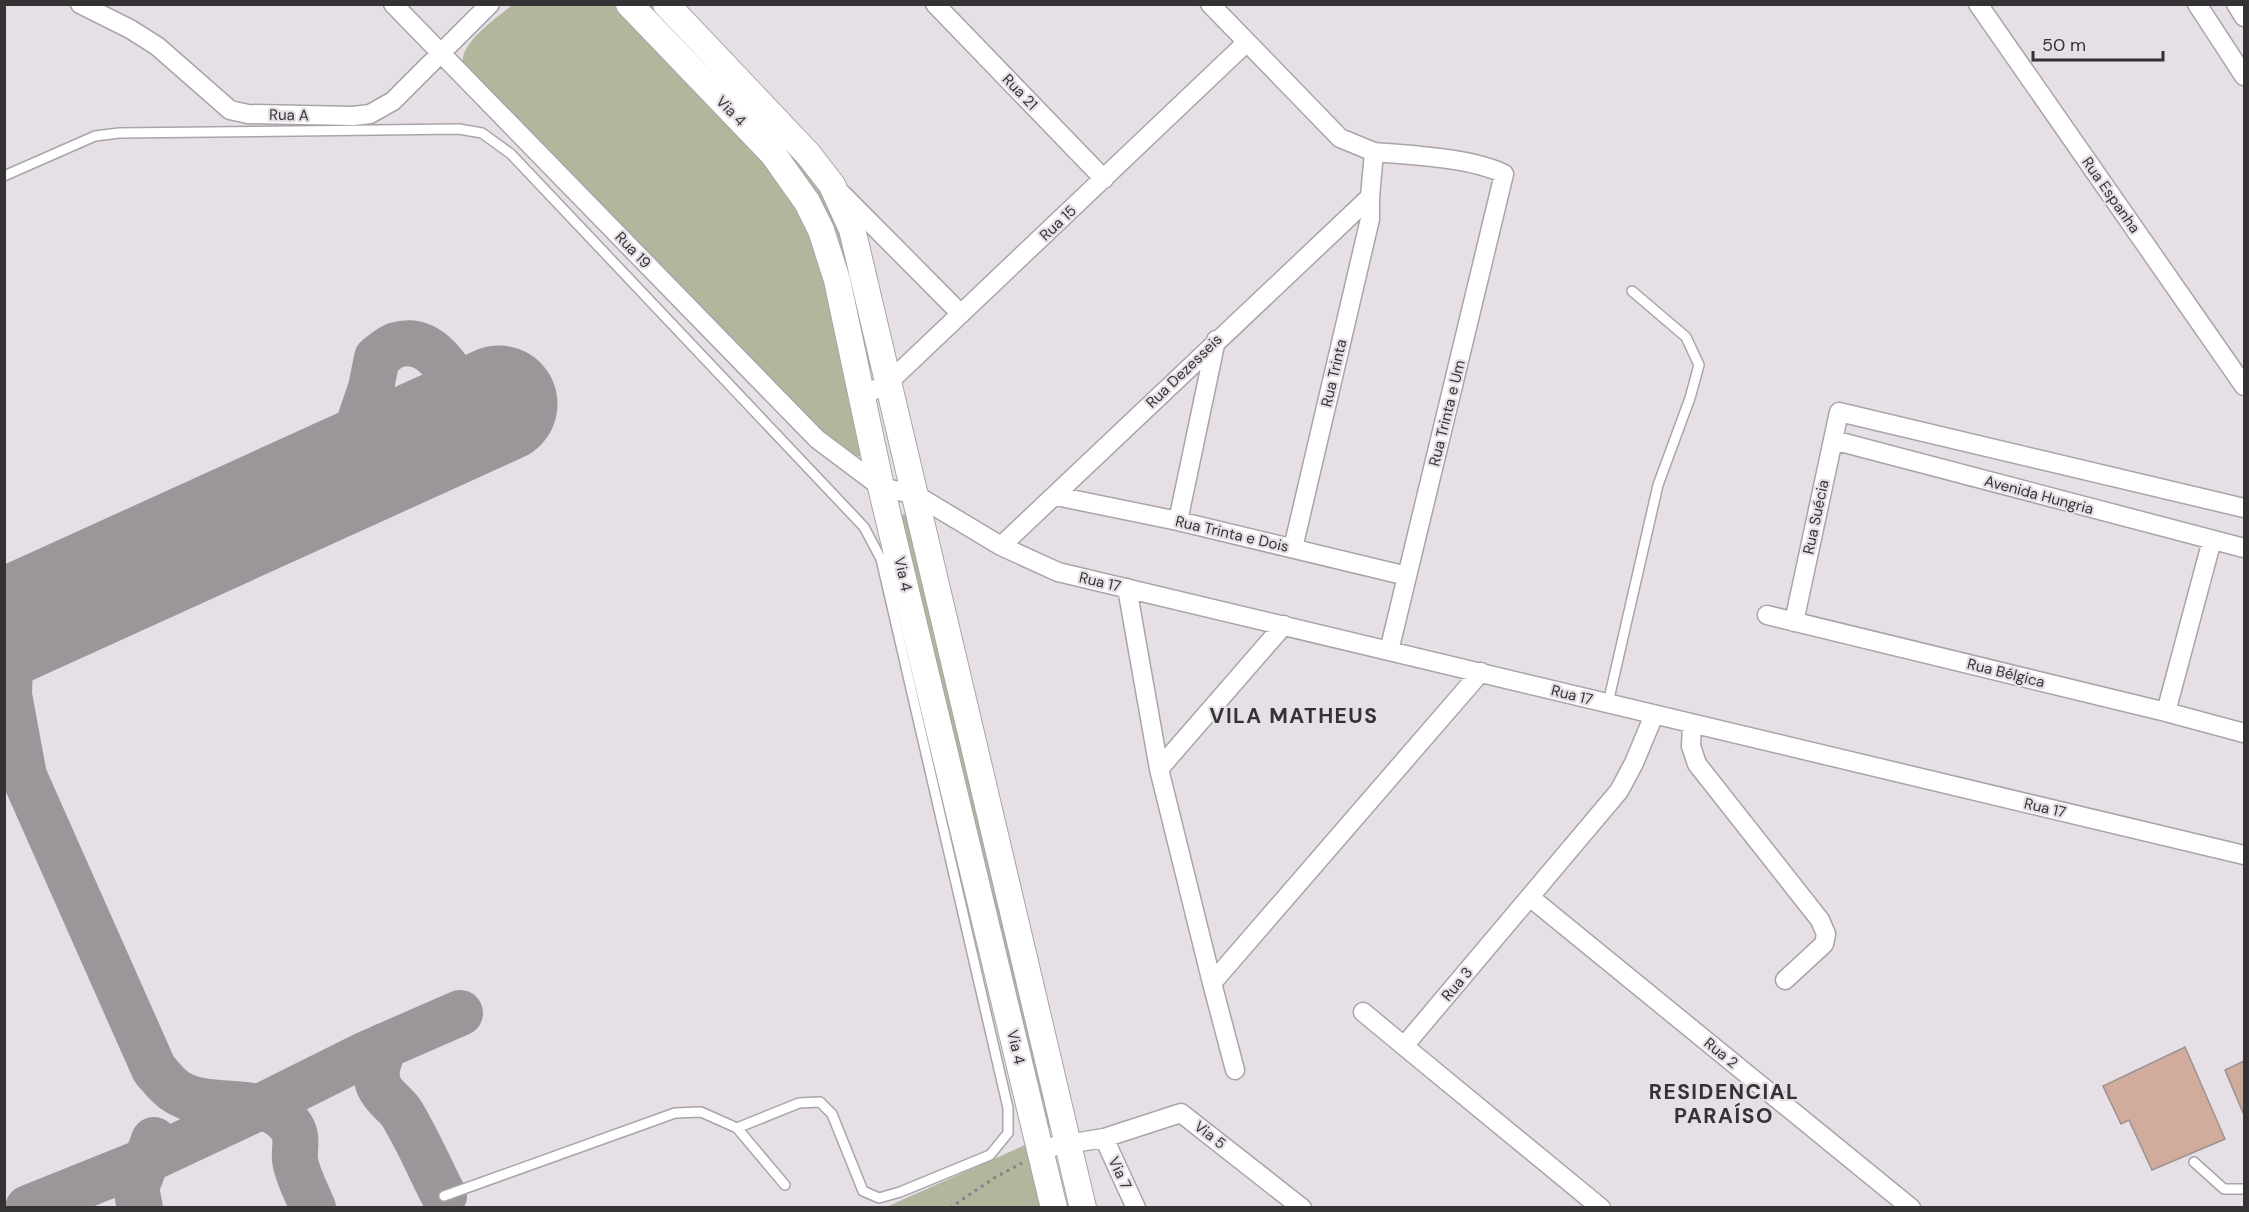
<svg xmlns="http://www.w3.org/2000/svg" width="2249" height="1212" font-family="'DM Sans',sans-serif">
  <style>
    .green { fill: #b1b69c }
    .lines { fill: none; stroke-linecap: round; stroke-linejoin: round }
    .taxiway { stroke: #9a969a; stroke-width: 46 }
    .runway { stroke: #9a969a; stroke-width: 117 }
    .building { fill: #d1ab9c; stroke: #9c9390; stroke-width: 1.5 }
    .lane-casing { stroke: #aaa4aa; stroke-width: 12 }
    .street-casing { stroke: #aaa4aa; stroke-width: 21 }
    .secondary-casing { stroke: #aaa4aa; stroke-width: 28 }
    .path { stroke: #878287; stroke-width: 3; stroke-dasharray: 3 4.5; stroke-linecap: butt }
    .lane { stroke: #fff; stroke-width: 9 }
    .street { stroke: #fff; stroke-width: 18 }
    .secondary { stroke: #fff; stroke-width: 26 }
    .labels { text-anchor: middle; stroke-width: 4.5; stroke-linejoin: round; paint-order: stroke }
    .street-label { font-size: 15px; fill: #353235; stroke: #e6dfe6 }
    .district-label { font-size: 21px; font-weight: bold; letter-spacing: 1.5px; fill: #353235; stroke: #e6dfe6 }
  </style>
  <rect width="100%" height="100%" fill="#e6dfe6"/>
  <path class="green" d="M512,5H616L774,171L812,231L868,458L853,455L816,427L463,64C459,43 497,18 512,5Z
    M640,5H655L803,161L837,218L874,364L871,367L867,366L838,249Z
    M905,514H910L1053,1126L1050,1128H1045L901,520V515Z
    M1025,1145L1041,1207L884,1208Z"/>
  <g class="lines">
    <path class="taxiway" d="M313,489L355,435L371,388L377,358C382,354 390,347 396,345C438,333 457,387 474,416
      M4,748L24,776L154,1069C161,1077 168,1087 177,1092C211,1114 270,1091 292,1128C298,1138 294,1149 295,1160C297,1175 307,1193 313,1208
      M24,776L9,695L10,657L25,620
      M384,1046C380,1058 373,1073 379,1086C384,1098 396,1104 402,1114C418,1140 430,1169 444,1196
      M28,1208L145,1161L260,1107L364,1055L460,1013
      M140,1208L136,1188L154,1140"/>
    <path class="runway" d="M4,629L499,404"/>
  </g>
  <path class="building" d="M2185,1047L2225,1139L2152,1170L2129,1120L2121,1124L2103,1086Z
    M2244,1061V1115L2225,1070Z"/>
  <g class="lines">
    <defs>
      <path id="lane" d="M4,176L95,136L119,133L459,129L482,133L511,154L864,527L881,559L1008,1108V1133L990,1155L900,1192L879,1198L863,1191L832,1114L820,1102L799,1103L737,1128
        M1608,703L1658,485L1690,398L1699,365L1686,337L1632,291
        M2194,1162L2224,1189H2244
        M444,1196L675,1113L701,1112L737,1128L785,1185"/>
      <path id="street" d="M80,4L130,29L157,46L230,110L248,114L353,116L370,114L393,101L490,4
        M393,4L817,439L881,487L916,495L1001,546L1058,572L2244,855
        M935,4L1104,179
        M1978,4L2244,386
        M2197,4L2244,76
        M2236,4L2244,17
        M1247,42L1340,138L1374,152L1370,197V219L1293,548
        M1374,152C1411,155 1472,158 1504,174L1389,651
        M842,194L961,314
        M863,396L889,382L1247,42L1210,4
        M1833,440L2244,548
        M1056,496L1178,521L1407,576
        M1178,521L1216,340
        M1001,546L1370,197
        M1127,588L1159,769L1212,983L1481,672
        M1767,615L2166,712L2244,733
        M1794,622L1839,412L2244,508
        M2166,712L2212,540
        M1692,724L1691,746L1697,764L1820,920L1826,934L1824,944L1785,980
        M1159,769L1284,625
        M1531,898L1911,1208
        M1212,983L1235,1070
        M1363,1012L1404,1046
        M1104,1138L1136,1208
        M1041,1153L1055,1146L1104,1138L1181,1113L1302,1208
        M1601,1208L1404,1046L1619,791L1634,763L1654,715"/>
      <path id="secondary" d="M629,4L773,154L807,202L821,230L837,280L881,487L1054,1208
        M666,4L808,154L832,185L852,229L1083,1208"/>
    </defs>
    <use href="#lane" class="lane-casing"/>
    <use href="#street" class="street-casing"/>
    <use href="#secondary" class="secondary-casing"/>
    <path class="path" d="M950,1208L994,1178L1022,1163"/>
    <use href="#lane" class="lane"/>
    <use href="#street" class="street"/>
    <use href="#secondary" class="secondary"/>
  </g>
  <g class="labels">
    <g class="street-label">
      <text transform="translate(1020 92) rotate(46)" y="5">Rua 21</text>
      <text transform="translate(731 111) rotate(46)" y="5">Via 4</text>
      <text transform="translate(289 115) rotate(1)" y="5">Rua A</text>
      <text transform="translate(2111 195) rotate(55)" y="5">Rua Espanha</text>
      <text transform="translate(1058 223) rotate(-43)" y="5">Rua 15</text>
      <text transform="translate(633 250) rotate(46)" y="5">Rua 19</text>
      <text transform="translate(1184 371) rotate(-44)" y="5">Rua Dezesseis</text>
      <text transform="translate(1334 373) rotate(-77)" y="5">Rua Trinta</text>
      <text transform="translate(1447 413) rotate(-76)" y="5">Rua Trinta e Um</text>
      <text transform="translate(2039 495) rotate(15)" y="5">Avenida Hungria</text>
      <text transform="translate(1816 517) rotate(-78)" y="5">Rua Suécia</text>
      <text transform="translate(1232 534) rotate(13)" y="5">Rua Trinta e Dois</text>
      <text transform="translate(903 574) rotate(77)" y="5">Via 4</text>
      <text transform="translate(1100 582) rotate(13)" y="5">Rua 17</text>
      <text transform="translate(2006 673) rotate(14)" y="5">Rua Bélgica</text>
      <text transform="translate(1572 695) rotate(14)" y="5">Rua 17</text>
      <text transform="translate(2045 808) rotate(13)" y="5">Rua 17</text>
      <text transform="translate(1457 984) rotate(-50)" y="5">Rua 3</text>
      <text transform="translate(1016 1047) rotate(77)" y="5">Via 4</text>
      <text transform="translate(1721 1053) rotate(39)" y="5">Rua 2</text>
      <text transform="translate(1210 1135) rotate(38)" y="5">Via 5</text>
      <text transform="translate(1120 1173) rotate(65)" y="5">Via 7</text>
    </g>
    <g class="district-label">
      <text x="1294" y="723">VILA MATHEUS</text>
      <text x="1724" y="1099">RESIDENCIAL<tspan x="1724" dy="24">PARAÍSO</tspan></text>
    </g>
  </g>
  <rect width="2249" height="1212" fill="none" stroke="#353235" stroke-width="12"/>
  <path d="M2033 51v9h130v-9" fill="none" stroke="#353235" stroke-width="3"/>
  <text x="2042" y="51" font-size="18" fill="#353235" stroke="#e6dfe6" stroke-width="4.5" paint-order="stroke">50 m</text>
</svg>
